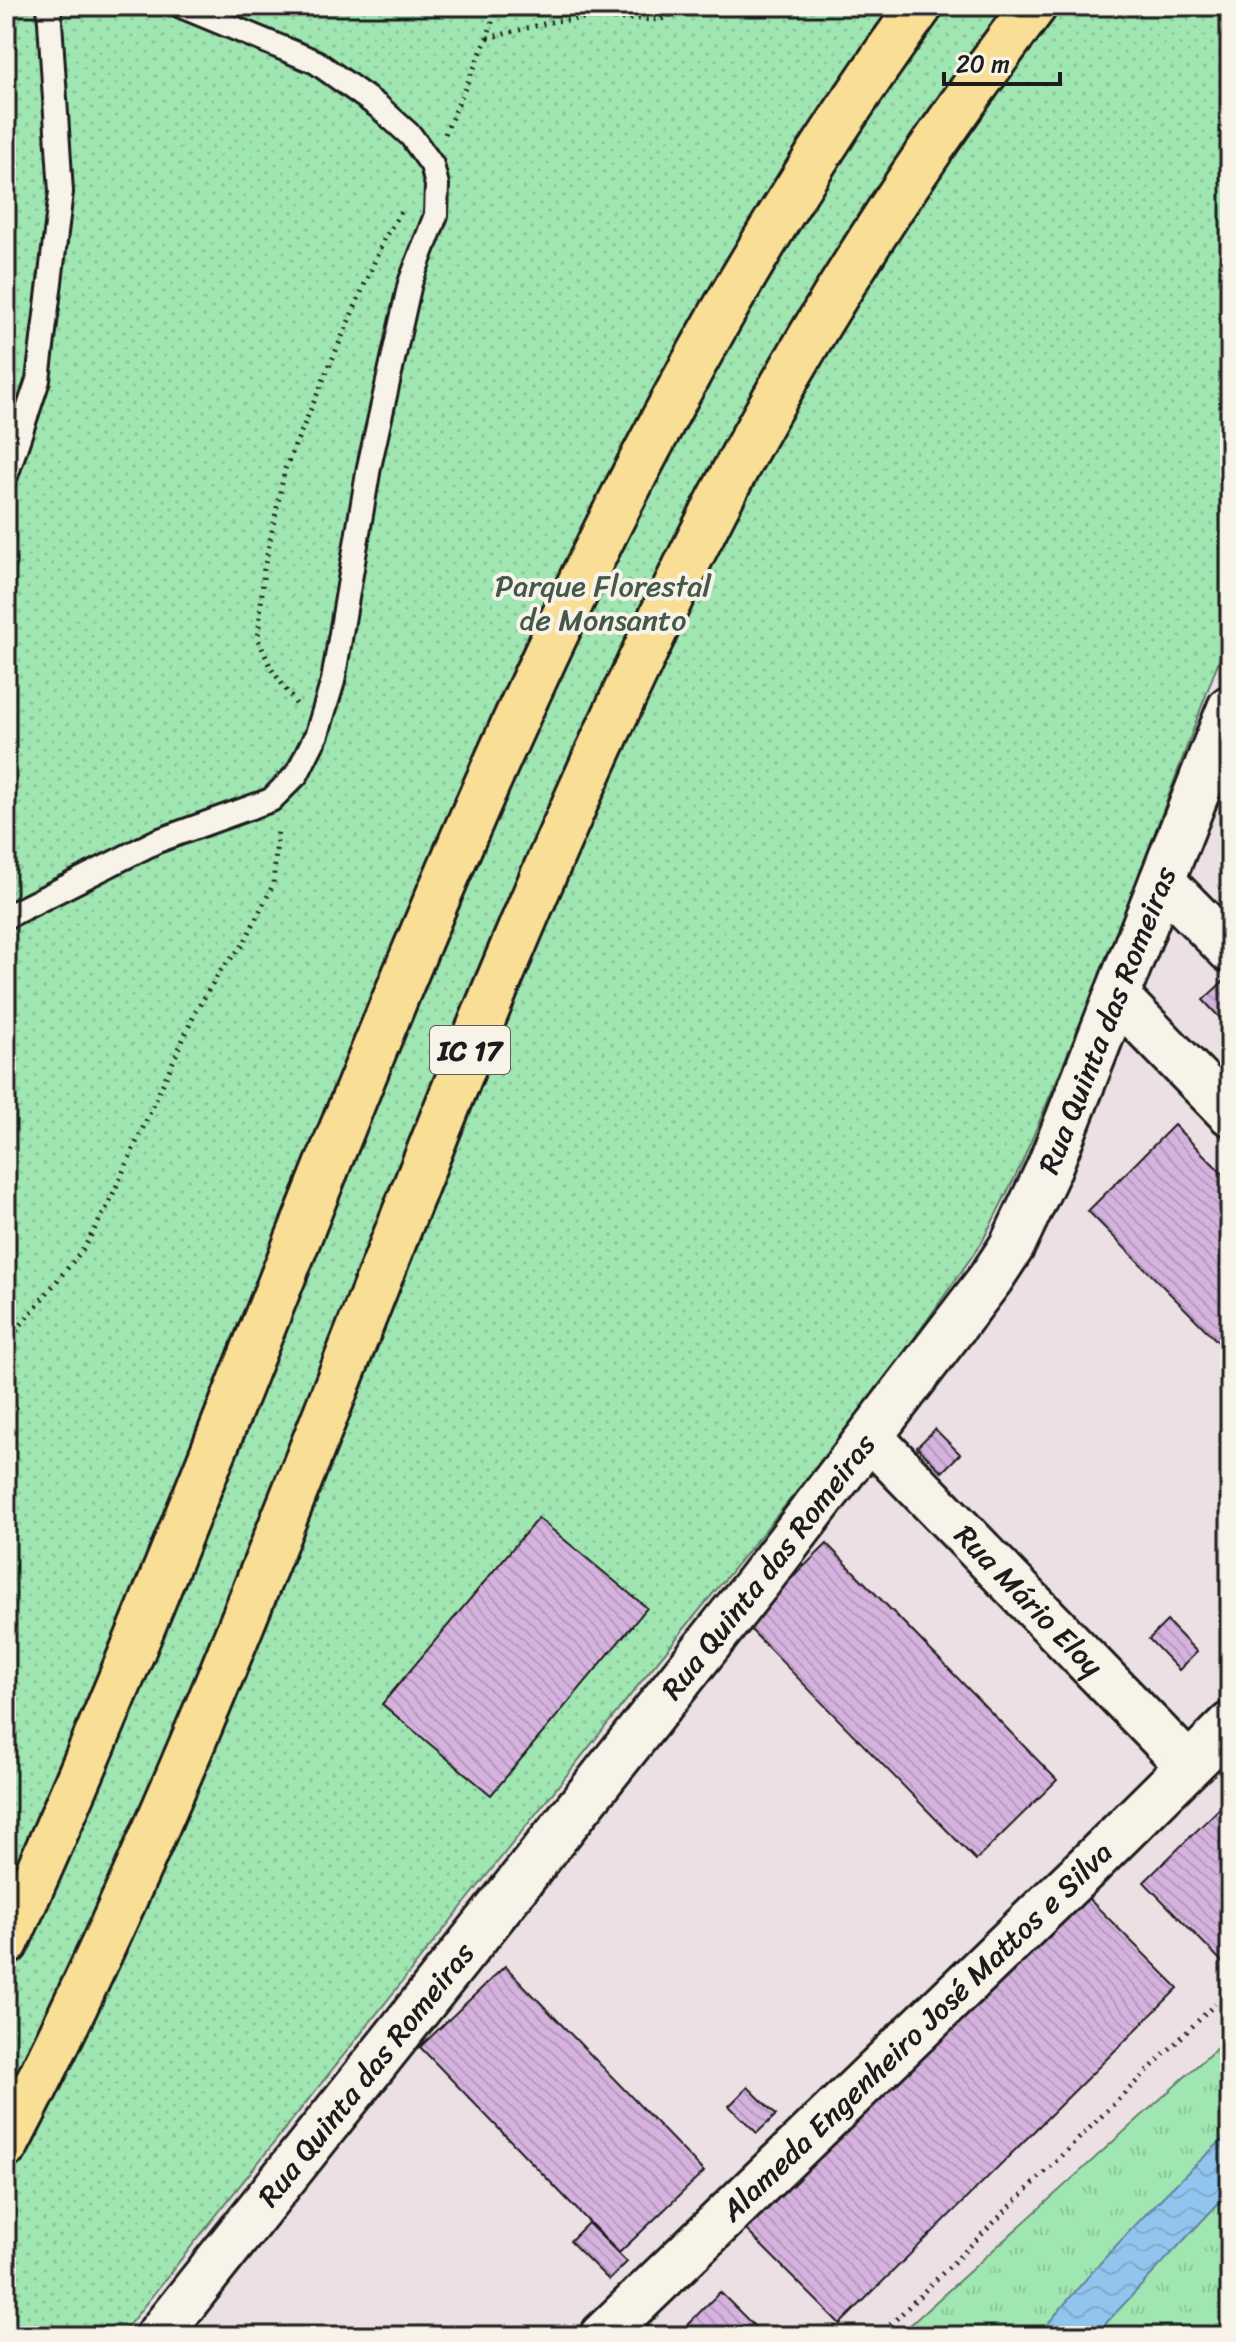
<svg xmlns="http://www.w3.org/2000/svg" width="1236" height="2342" font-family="Sriracha,sans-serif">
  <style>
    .grass { fill: url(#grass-tufts); stroke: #5e8167; stroke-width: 2 }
    .park { fill: url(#park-dots); stroke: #5e8167; stroke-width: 2 }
    .water { fill: url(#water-waves); stroke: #63819a; stroke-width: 2 }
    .building { fill: url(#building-back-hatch); stroke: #1c1c1c; stroke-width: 2 }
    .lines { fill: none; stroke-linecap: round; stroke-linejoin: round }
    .service-casing { stroke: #1c1c1c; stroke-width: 28 }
    .minor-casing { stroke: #1c1c1c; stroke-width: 50 }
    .motorway-casing { stroke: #1c1c1c; stroke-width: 50 }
    .path { stroke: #1c1c1c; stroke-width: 5; stroke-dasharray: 2 6; stroke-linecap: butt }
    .service { stroke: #f7f3e8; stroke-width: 22 }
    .minor { stroke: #f7f3e8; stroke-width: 44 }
    .motorway { stroke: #f9df96; stroke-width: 44 }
    .labels { text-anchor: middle; stroke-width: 8; stroke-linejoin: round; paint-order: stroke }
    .shield { fill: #f7f3e8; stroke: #5e5c59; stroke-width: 2 }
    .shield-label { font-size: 28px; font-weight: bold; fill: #1c1c1c }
    .park-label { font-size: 30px; fill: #445949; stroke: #f7f3e8 }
    .street-label { font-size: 30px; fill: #1c1c1c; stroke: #f7f3e8 }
  </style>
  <defs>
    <pattern id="grass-tufts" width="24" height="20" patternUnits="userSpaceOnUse" patternTransform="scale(2)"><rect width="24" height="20" fill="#a0e6b2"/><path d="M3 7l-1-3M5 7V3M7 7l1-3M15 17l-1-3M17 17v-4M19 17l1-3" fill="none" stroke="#89c598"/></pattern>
    <pattern id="park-dots" width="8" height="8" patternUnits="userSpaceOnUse" patternTransform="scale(2)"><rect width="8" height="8" fill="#a0e6b2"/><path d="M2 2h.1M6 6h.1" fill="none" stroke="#89c598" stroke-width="1.8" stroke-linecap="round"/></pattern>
    <pattern id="water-waves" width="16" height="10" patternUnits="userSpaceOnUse" patternTransform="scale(2)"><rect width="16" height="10" fill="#92c5ee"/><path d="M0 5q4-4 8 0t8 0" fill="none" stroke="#7da9cc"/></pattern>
    <pattern id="building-back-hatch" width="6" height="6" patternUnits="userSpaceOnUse" patternTransform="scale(2)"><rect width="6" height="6" fill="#d5b3de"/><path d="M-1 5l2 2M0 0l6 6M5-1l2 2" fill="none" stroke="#b699be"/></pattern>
  </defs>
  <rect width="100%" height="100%" fill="#ede0e5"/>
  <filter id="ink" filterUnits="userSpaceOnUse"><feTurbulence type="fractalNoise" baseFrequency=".0125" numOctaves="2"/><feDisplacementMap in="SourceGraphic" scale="16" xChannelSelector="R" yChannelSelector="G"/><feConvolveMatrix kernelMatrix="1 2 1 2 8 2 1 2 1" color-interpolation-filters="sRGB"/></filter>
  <g filter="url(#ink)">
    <path class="grass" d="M1230,2036V2336H898Z"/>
    <path class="park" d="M6,6H1230V630L1112,948L1021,1165L982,1242L916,1336L815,1469L648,1673L120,2336H6Z"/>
    <path class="water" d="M1230,2133V2191L1094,2336H1038C1097,2263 1160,2196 1230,2133Z"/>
    <path class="building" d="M1229,976L1230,1010L1221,1019L1203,1000Z
      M1174,1125L1230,1181V1354L1088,1211Z
      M935,1429L960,1454L942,1472L917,1447Z
      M538,1518L647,1608L491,1795L382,1704Z
      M827,1544L1057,1780L976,1860L745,1624Z
      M1167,1621L1197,1652L1179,1670L1149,1639Z
      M1230,1798V1970L1144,1882Z
      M1084,1894L1178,1988L840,2324L746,2230Z
      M505,1966L704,2172L619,2253L420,2047Z
      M748,2087L776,2115L757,2133L729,2106Z
      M588,2223L627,2262L609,2280L570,2241Z
      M720,2292L764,2336H676Z"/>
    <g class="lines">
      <defs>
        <path id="service" d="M6,476L38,380L61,192L49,6
          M6,917L157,841L271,800L297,774L317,734L333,681L369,467L410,283L436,215L437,185L432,165L411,136L379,107L316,62L181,6"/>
        <g id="minor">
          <path d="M1162,881L1230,950"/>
          <path d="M1117,997L1230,1113"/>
          <path id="s1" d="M870,1437L1188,1765"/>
          <path id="s2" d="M158,2336L758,1582L991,1278L1012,1246L1049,1168L1230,708"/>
          <path id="s3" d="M602,2336L1087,1867L1230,1725"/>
        </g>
        <path id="motorway" d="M6,1943C303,1294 496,590 920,6
          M6,2145C241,1691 392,1200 605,737C655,629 706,520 765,416C845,273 935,136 1034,6"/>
      </defs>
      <use href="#service" class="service-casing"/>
      <use href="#minor" class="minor-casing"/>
      <use href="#motorway" class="motorway-casing"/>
      <path class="path" d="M488,38L555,21L593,18L660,20L687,6
        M445,134L487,38L497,6
        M296,704L271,668L258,639L264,569L285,469L385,237L403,209
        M6,1343L84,1248L107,1207L196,1011L221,970L243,945L273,885L278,828
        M879,2336L1215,2004
        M1214,2336L1230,2311"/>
      <use href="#service" class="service"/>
      <use href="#minor" class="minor"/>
      <use href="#motorway" class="motorway"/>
    </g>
  </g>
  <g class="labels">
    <rect class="shield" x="430" y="1026" width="80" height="48" rx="6"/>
    <g class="shield-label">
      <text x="470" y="1060">IC 17</text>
    </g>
    <g class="park-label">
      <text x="603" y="596">Parque Florestal<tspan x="603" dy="34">de Monsanto</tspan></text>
    </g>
    <g class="street-label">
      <text dy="10" stroke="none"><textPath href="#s2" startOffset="1630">Rua Quinta das Romeiras</textPath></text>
      <text dy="10" stroke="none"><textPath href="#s2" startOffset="982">Rua Quinta das Romeiras</textPath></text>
      <text dy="10" stroke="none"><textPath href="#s1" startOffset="228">Rua Mário Eloy</textPath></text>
      <text dy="10" stroke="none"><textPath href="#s3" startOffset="438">Alameda Engenheiro José Mattos e Silva</textPath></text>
      <text dy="10" stroke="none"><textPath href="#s2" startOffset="334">Rua Quinta das Romeiras</textPath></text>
    </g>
  </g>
  <rect width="1236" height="2342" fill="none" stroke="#f7f3e8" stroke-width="32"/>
  <rect x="16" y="16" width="1204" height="2310" fill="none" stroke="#1c1c1c" stroke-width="3" filter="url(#ink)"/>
  <path d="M944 72v12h116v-12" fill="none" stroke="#1c1c1c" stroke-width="4"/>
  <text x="956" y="72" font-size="24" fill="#1c1c1c" stroke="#f7f3e8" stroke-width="6" paint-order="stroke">20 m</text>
</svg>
